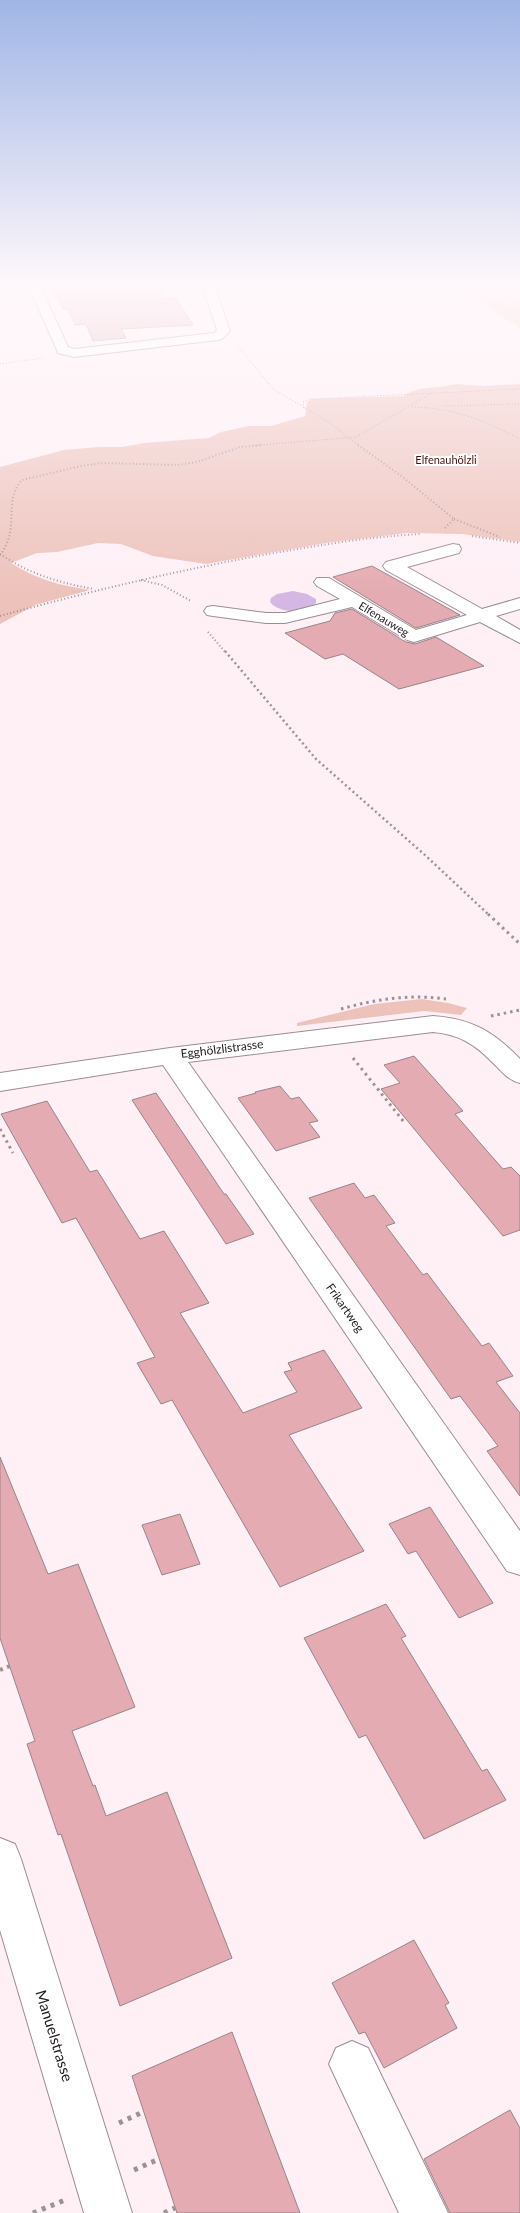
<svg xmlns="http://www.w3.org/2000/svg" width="520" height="2213" font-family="Lato,sans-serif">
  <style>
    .green { fill: #edc2bb }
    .water { fill: #d4b7e3 }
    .building { fill: #e4abb2; stroke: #978587 }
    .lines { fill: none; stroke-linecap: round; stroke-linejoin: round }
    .minor-casing { stroke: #9c8c93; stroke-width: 2 }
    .path-far5 { stroke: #9c9196; stroke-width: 1; stroke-dasharray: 1 2; stroke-linecap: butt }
    .path-far4 { stroke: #9c9196; stroke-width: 2; stroke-dasharray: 1 2.5; stroke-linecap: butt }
    .path-far3 { stroke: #9c9196; stroke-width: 2.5; stroke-dasharray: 2 3; stroke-linecap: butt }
    .path-far2 { stroke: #9c9196; stroke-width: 3; stroke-dasharray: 2.5 4; stroke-linecap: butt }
    .path-far1 { stroke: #9c9196; stroke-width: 4; stroke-dasharray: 3 4.5; stroke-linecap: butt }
    .path { stroke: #9c9196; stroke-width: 5; stroke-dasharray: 4 5.5; stroke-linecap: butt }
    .minor { fill: #fff; fill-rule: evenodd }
    .labels { text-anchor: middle; stroke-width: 4; stroke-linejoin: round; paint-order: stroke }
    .far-park-label { font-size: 11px; fill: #500e08; stroke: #fff }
    .far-street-label { font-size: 11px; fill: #201a1d; stroke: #fff }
    .street-label { font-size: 12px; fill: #201a1d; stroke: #fff }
    .near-street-label { font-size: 15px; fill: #201a1d; stroke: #fff }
  </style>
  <rect width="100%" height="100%" fill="#fff0f6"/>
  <path class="green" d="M453,283H520V327Z
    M456,384L482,386L520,384V542L462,534L407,533L326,543L206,564L153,556L121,544L98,543L57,552L37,553L11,563C36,579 61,586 90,590L35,605L0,624V467L64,450L99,447H122L144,443L209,438L221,432L249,426H271L305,416L307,402L312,399L404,396C417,385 440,389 456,384Z
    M422,999L448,1003L467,1008L461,1015L424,1011L297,1026V1023L374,1004Z"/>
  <path class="water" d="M293,591L307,594L316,599V603C306,614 279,614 270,602L271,598L277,594Z"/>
  <path class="building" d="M156,283L164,299L176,298L193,325L121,329L126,338L93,341L86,324L75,325L68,309H63L52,286Z
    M372,566L410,587L460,615L416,628L333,577Z
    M352,609L406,642L415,644L436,637L484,666L399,689L343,654L325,659L285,633L330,621L335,613Z
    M414,1056L463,1111L455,1114L487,1151L503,1169L511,1167L520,1176V1230L503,1236L381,1089L400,1083L384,1065Z
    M280,1086L291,1099L299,1097L318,1121L309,1123L320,1137L276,1151L238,1098L256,1093L255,1092Z
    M156,1093L224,1194H226L254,1234L226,1244L132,1100Z
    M47,1101L90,1172L97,1170L140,1239L164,1231L209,1303L180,1313L243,1413L297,1392L284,1372L292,1370L288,1363L324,1350L362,1408L289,1435L364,1551L280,1587L172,1400L161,1404L137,1363L155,1357L76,1218L62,1223L1,1114Z
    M354,1183L365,1198L374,1195L395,1223L386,1226L423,1275L427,1273L482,1346L489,1343L513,1376L496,1382L520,1413V1496L487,1451L498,1446L460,1396L451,1399L309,1198Z
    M0,1457L48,1574L78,1564L135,1707L72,1731L93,1786L95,1785L106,1816L167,1792L232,1958L120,2006L61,1834L58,1835L27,1744L35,1741L0,1638Z
    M430,1507L445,1530L493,1603L459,1618L416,1551L408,1554L389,1524Z
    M180,1514L200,1564L162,1575L142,1525Z
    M386,1604L406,1636L401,1638L482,1771L487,1769L506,1800L424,1839L366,1735L359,1738L304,1638Z
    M414,1940L449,2003L445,2005L457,2028L384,2068L365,2032L359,2034L332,1983Z
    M232,2032L300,2213H177L132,2076Z
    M510,2110L520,2128V2213H450L424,2159Z"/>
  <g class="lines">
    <defs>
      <path id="minor" d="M27,283H39L68,347L74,349L214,333L217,330L201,283H213L230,331L222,339L218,340L74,357L58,353L57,350Z
        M453,544L459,545L461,549L459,553L407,567L482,609L520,598V609L496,616L520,630V643L480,622L414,642L407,640L352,607L285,623H266L213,616L207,615L204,611L207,607L213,606L266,613H285L340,599L317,586L314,582L317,578H329L416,630L467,615L386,570L383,566L386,562Z
        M433,1016C472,1019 493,1031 520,1059V1083C507,1080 502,1071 492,1062C475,1044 458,1034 433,1032L188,1062L520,1531V1575L507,1571L163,1065L0,1091V1073L170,1048Z
        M0,1838L15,1844L21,1859L132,2213H84L0,1930Z
        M352,2041L368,2048L448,2213H399L329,2064L336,2048Z"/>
    </defs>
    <use href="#minor" class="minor-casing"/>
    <path class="path-far5" d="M451,283L520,328
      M238,346L273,389L330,423L359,446
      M0,364L44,358
      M443,406L520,404
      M412,407C454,408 483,420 520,439
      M304,408L303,402L311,399L520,389
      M249,446L356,437L432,393"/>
    <path class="path-far4" d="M358,445L400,475L454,519L445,528
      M454,519L500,537
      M472,536L520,543
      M0,554C29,574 60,583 94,589
      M0,555C21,528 2,502 22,480L81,466L103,463L177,465L197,462L240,447L263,445
      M141,580L162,585L191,601
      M0,616C83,593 167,573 252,557C308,547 364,537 421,534
      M208,632L226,653"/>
    <path class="path-far3" d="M225,651L316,759L426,856L489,915"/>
    <path class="path-far2" d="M488,914L520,944
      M341,1009C376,999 410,994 446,999
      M491,1016L520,1010
      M353,1058L404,1122
      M0,1129L13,1153"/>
    <path class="path-far1" d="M0,1670L10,1666"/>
    <path class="path" d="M119,2123L143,2112
      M134,2170L159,2159
      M33,2213L65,2200
      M164,2213L175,2208"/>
    <use href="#minor" class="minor"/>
  </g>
  <linearGradient id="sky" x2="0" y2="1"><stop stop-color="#a0b5e6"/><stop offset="0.48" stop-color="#fff8fb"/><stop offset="1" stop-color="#fff8fb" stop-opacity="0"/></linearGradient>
  <rect width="520" height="593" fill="url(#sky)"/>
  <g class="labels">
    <g class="far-park-label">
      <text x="446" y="464">Elfenauhölzli</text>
    </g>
    <g class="far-street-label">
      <text transform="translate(384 619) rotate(31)" y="4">Elfenauweg</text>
    </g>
    <g class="street-label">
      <text transform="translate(222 1049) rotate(-7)" y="4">Egghölzlistrasse</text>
      <text transform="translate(345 1308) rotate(55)" y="4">Frikartweg</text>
    </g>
    <g class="near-street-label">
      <text transform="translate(54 2036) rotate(73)" y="5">Manuelstrasse</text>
    </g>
  </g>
</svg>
